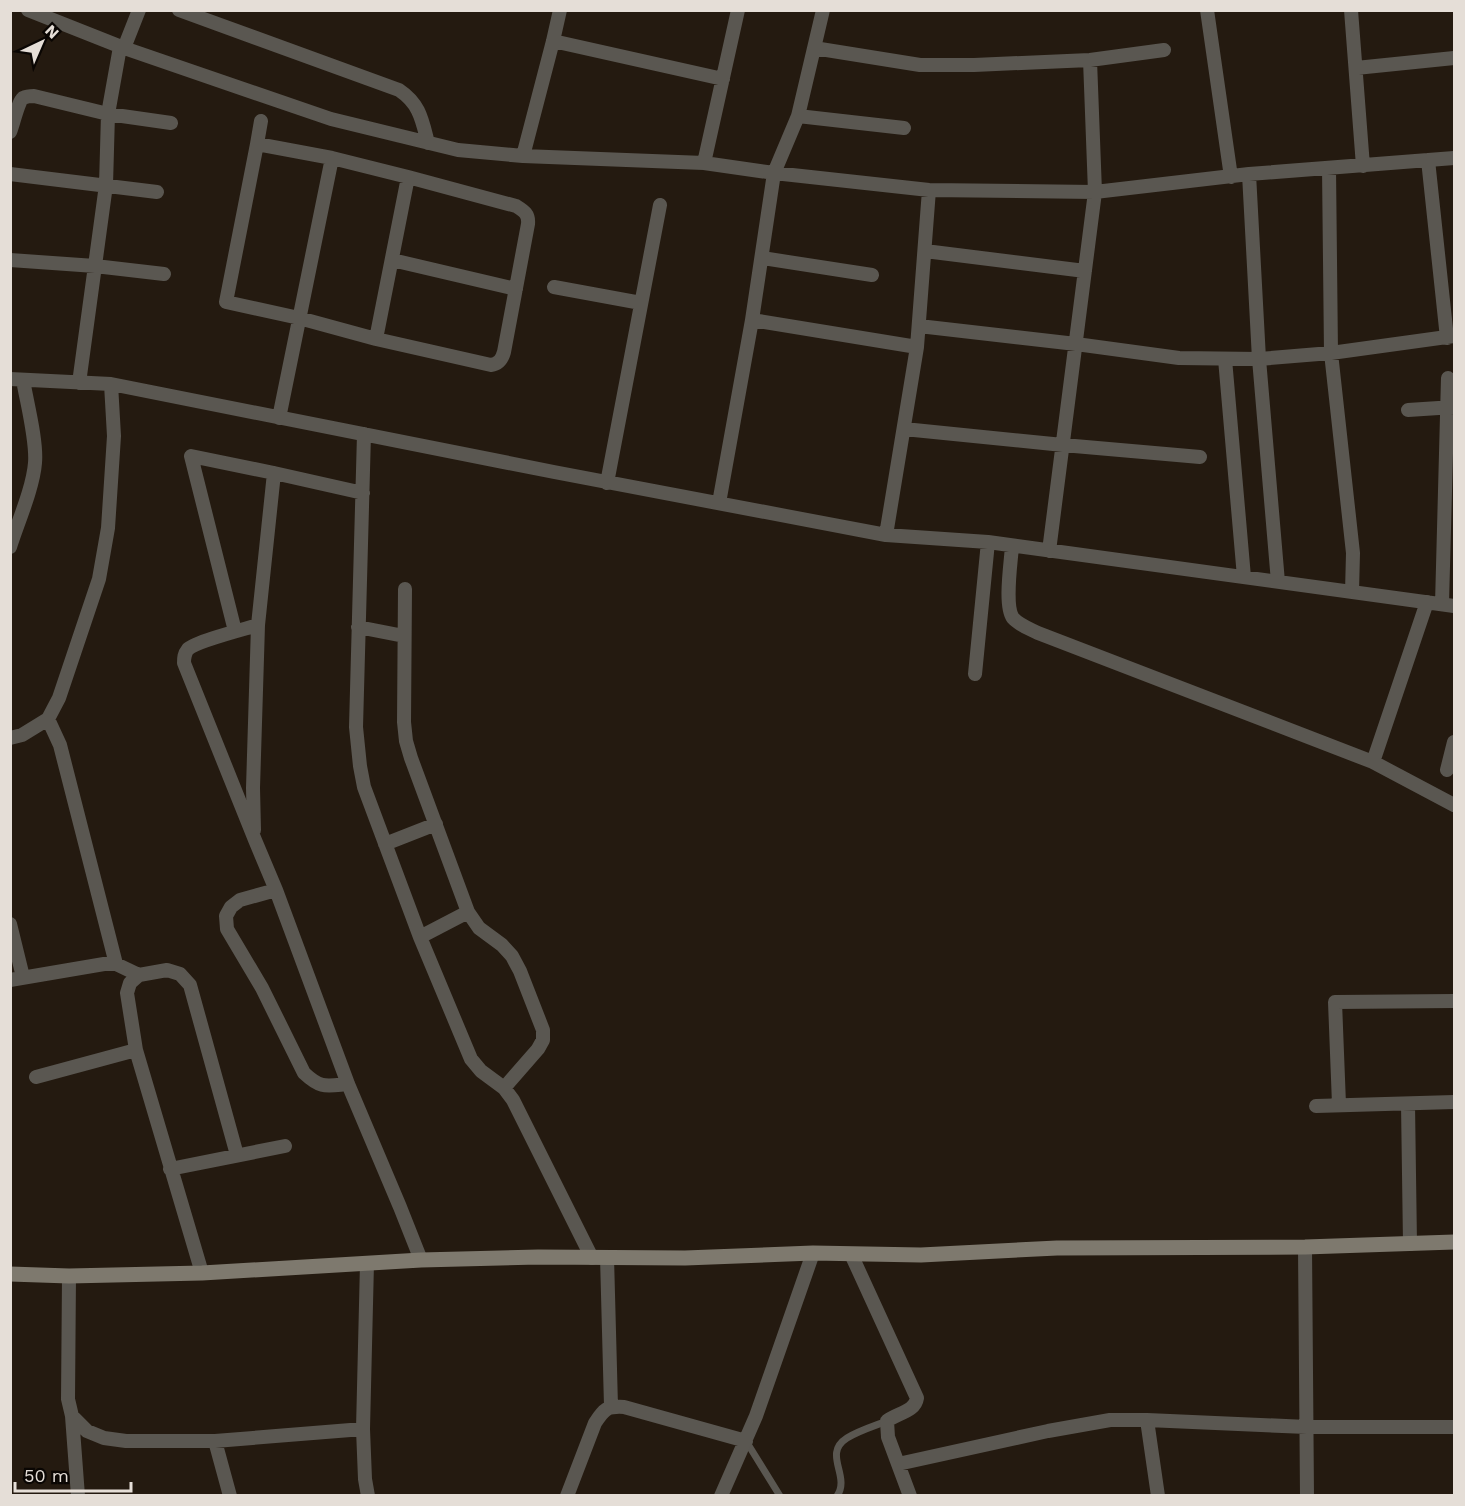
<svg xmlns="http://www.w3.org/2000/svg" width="1465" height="1506" font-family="'Work Sans',sans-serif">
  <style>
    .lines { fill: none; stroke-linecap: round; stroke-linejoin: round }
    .lane { stroke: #5a5751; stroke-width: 7 }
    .street { stroke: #5a5751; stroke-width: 14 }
    .secondary { stroke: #7e796e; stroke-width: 15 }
  </style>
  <rect width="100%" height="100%" fill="#241a10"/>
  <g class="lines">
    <path class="lane" d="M746,1441L780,1496
      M837,1496C851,1476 822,1454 847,1438C858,1431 874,1426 887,1421"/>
    <path class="street" d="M28,10L124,48L331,119L458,150L523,156L704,163L774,173L929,190L1095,192L1249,174L1454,158
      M179,10L399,90C420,104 422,120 428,143
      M1207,10L1231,177
      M1351,10L1363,166
      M553,41L723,79
      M124,48L139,10
      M814,48L920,65H974L1090,60L1164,50
      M1356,68L1454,58
      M798,116L904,128
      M10,132C13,125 18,102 23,98C27,96 30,96 34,96L108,114L171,123
      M257,144L332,158L408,177L376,339L299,318L226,302L257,144L261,121
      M523,156L553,41L560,10
      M1428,160L1447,338
      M704,163L738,10
      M1329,168L1331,353L1353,553L1352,592
      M10,174L157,192
      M1249,174L1259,359L1278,582
      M925,251L1085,271
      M762,258L872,275
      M10,260L95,266L164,274
      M392,260L516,289
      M554,287L641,303
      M752,320L917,347
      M919,326L1076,344L1179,358L1259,359L1331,353L1454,336
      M376,339L491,365C499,364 502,359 504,352L528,224C529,214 524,211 516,206L408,177
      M1225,359L1244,577
      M10,379L111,384L554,472L886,535L988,542L1454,606
      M79,383L106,185L108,114L120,47
      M1408,410L1454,407
      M279,418L332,158
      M904,429L1063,445L1200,457
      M364,434L356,727L360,766L364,787L420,937L471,1059L481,1071L504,1088L513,1100L592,1258
      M607,483L660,205
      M719,503L752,320L774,173L798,116L823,10
      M886,535L917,347L929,190
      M1012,546C1011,562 1004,606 1013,618C1019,625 1030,629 1038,633L1373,762L1454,805
      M10,547C18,522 33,488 35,463C37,441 27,403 23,380
      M1049,551L1095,192L1090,60
      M405,589L404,722L406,741L411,758L468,912L479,928L502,945L512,956L520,971L543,1030V1040L538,1049L504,1088
      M1442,604L1448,378
      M258,625C245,629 197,641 188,649C184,654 184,658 184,663L255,840L276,890L348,1084L400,1207L421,1260
      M358,627L404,636
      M235,631L191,456L274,473L363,493
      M975,674L988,542
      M48,719L60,745L116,964
      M10,738L22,735L48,719L59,698L99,579L108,528L114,436L111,384
      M1373,762L1427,602
      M1447,770L1454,742
      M254,830L253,788L258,625L274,473
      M385,844L436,824
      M276,890L240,900L231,907L226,916L227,929L262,988L304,1073C321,1089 326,1086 348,1084
      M10,924L23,977
      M420,937L468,912
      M10,980L104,964H116L139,975
      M36,1077L136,1050
      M1339,1104L1335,1002L1454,1001
      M1408,1104L1410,1244
      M1316,1106L1454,1102
      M170,1169L285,1146
      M1305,1247L1307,1496
      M851,1254L917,1398C915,1412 897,1413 887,1421L888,1437L910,1496
      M607,1257L611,1406
      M367,1263L363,1429L365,1479L368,1496
      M202,1273L136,1050L127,993L130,983L139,975L167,970L180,974L190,985L237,1155
      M69,1276L68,1399L72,1416L87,1431L104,1438L126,1441H215L363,1429
      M72,1416L78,1496
      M1147,1420L1158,1496
      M215,1441L230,1496
      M898,1464L1048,1431L1110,1420H1147L1307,1427H1454
      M567,1496L595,1423C604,1409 607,1406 624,1407L746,1441
      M721,1496L756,1416L813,1253"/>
    <path class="secondary" d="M10,1274L69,1276L202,1273L421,1260L538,1257L685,1258L813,1253L921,1255L1057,1248L1305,1247L1454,1242"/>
  </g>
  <rect width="1465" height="1506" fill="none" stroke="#e5ded7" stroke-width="24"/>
  <g transform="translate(42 42) rotate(44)" stroke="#0a0603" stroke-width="4.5" paint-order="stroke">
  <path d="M0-4.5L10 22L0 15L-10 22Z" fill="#e5ded7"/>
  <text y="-9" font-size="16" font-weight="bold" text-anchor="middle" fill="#e5ded7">N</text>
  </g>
  <path d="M15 1482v9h116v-9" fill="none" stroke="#e5ded7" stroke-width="3"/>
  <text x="24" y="1482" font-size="18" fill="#e5ded7" stroke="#0a0603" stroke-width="4.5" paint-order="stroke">50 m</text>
</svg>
